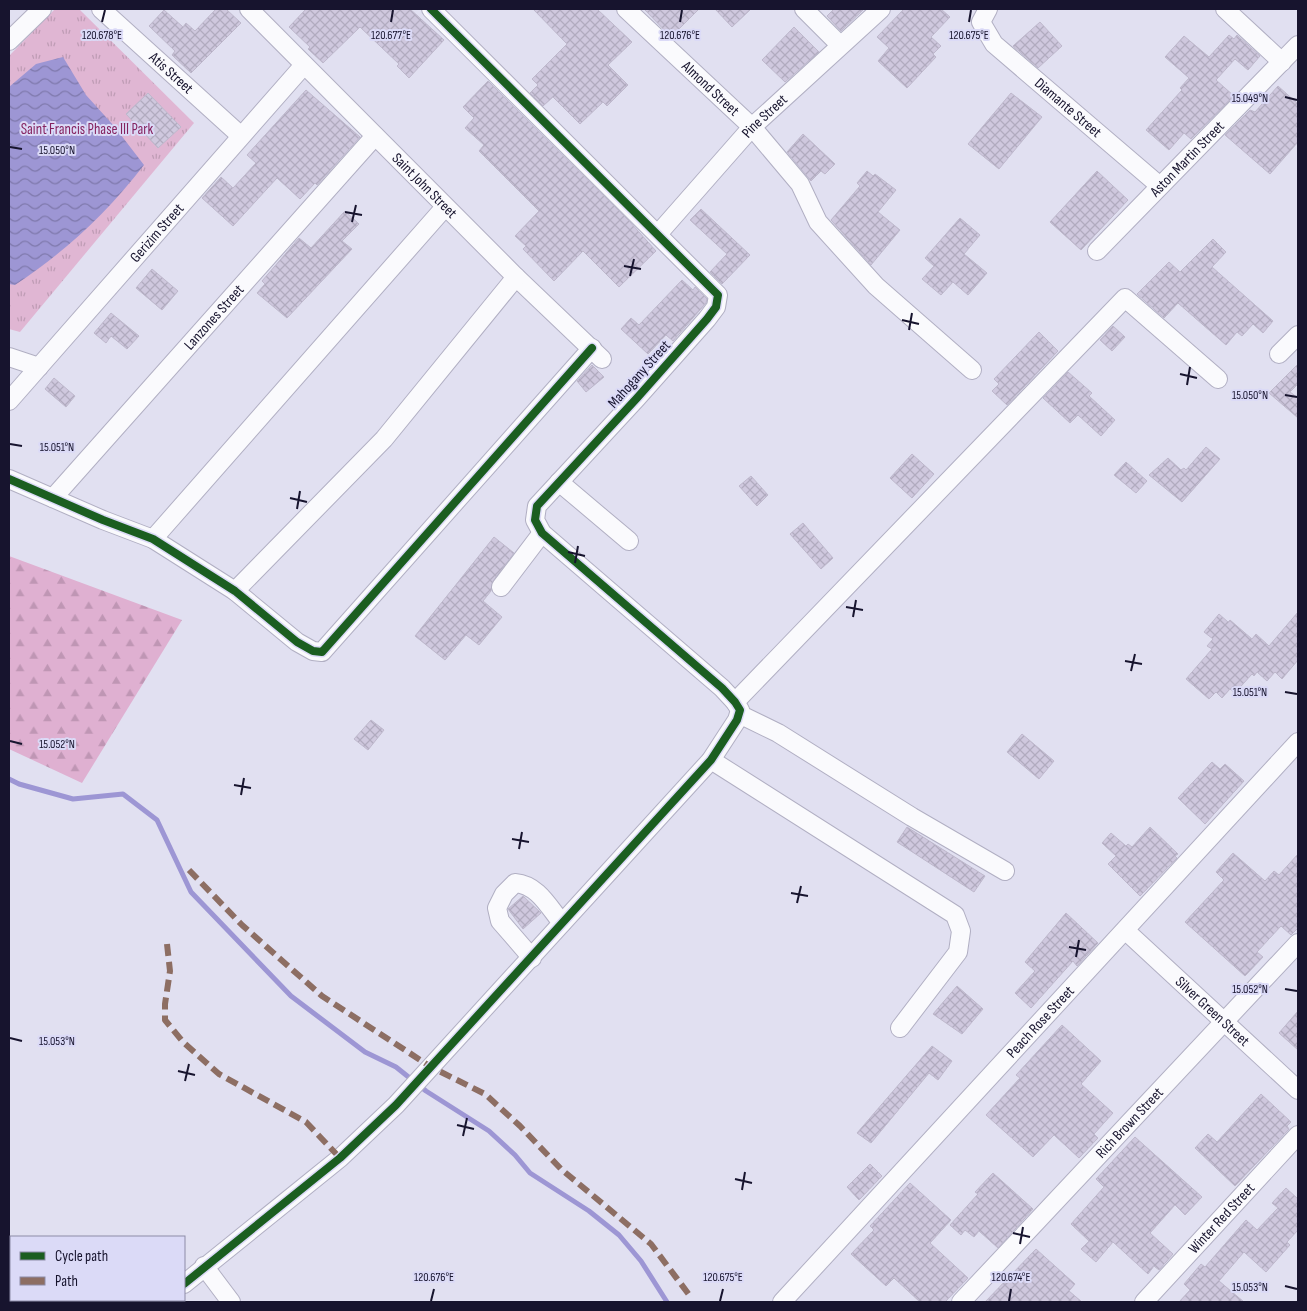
<svg xmlns="http://www.w3.org/2000/svg" width="1307" height="1311" font-family="'Sofia Sans Condensed',sans-serif">
  <style>
    .grass { fill: url(#grass-tufts) }
    .forest { fill: url(#forest-firs) }
    .water { fill: url(#water-waves) }
    .lines { fill: none; stroke-linecap: round; stroke-linejoin: round }
    .stream { stroke: #9d96d4; stroke-width: 5 }
    .building { fill: url(#building-cross-hatch); stroke: #beb8cc }
    .minor-casing { stroke: #b1afc3; stroke-width: 20 }
    .minor { stroke: #fafafd; stroke-width: 18 }
    .quiet { stroke: #8d6e63; stroke-width: 6; stroke-dasharray: 12 6; stroke-linecap: butt }
    .cycleway-casing { stroke: #dbdaf7; stroke-width: 11 }
    .cycleway { stroke: #1b5e20; stroke-width: 8 }
    .ticks { fill: none; stroke: #17142e; stroke-width: 2 }
    .labels { text-anchor: middle; stroke-width: 4; stroke-linejoin: round; paint-order: stroke }
    .street-label { font-size: 15px; fill: #17142e; stroke: #dbdaf7 }
    .park-label { font-size: 15px; fill: #85225f; stroke: #dbdaf7 }
    .ticks-label { font-size: 12px; text-anchor: middle; fill: #17142e; stroke: #dbdaf7; stroke-width: 4; stroke-linejoin: round; paint-order: stroke }
  </style>
  <defs>
    <pattern id="grass-tufts" width="24" height="20" patternUnits="userSpaceOnUse" patternTransform="scale(1.25)"><rect width="24" height="20" fill="#e0b6d3"/><path d="M3 7l-1-3M5 7V3M7 7l1-3M15 17l-1-3M17 17v-4M19 17l1-3" fill="none" stroke="#bf9cb5"/></pattern>
    <pattern id="forest-firs" width="22" height="20" patternUnits="userSpaceOnUse" patternTransform="scale(1.25)"><rect width="22" height="20" fill="#dfb0d1"/><path d="M5 1l3.5 6h-7zM16 11l3.5 6h-7z" fill="#bf96b4"/></pattern>
    <pattern id="water-waves" width="16" height="10" patternUnits="userSpaceOnUse" patternTransform="scale(1.25)"><rect width="16" height="10" fill="#9d96d4"/><path d="M0 5q4-4 8 0t8 0" fill="none" stroke="#7f79ac"/></pattern>
    <pattern id="building-cross-hatch" width="8" height="8" patternUnits="userSpaceOnUse" patternTransform="scale(1.25)"><rect width="8" height="8" fill="#cfc8de"/><path d="M0 0l8 8M0 8l8-8" fill="none" stroke="#b1abbf"/></pattern>
  </defs>
  <rect width="100%" height="100%" fill="#e1e0f1"/>
  <path class="grass" d="M55,9H79L194,123L20,332L9,329V56Z"/>
  <path class="forest" d="M9,556L182,620L82,783L9,749Z"/>
  <path class="water" d="M63,57L86,95L114,126L144,165C106,214 66,251 15,285L9,284V87L36,64Z"/>
  <g class="lines">
    <path class="stream" d="M9,779L19,784L73,799L123,794L157,820L191,892L291,996L365,1052L396,1067L426,1091L489,1131L515,1155L530,1173L589,1211L619,1235L641,1261L667,1302"/>
  </g>
  <path class="building" d="M216,9H226L241,23L191,73L172,55L175,51L149,26L164,10L183,27L186,23L195,31Z
    M306,9H410L444,40L409,78L397,66L399,64L360,27L323,63L308,49L310,47L289,27Z
    M533,9H597L632,42L608,65L628,85L607,106L603,102L580,124L553,97L543,106L530,93L538,85L532,79L567,44Z
    M644,9H699L671,37Z
    M715,9H751L732,27Z
    M834,9H864L841,31L827,16Z
    M904,9H941L950,17L931,37L941,46L933,54L936,57L907,88L878,61L889,48L877,37Z
    M1040,22L1062,46L1038,68L1013,46Z
    M794,27L819,52L785,82L762,60Z
    M1229,35L1234,39L1237,35L1260,56L1248,70L1235,59L1216,80L1234,96L1191,139L1184,133L1169,150L1146,130L1182,90L1180,88L1189,78L1165,57L1184,36L1209,57Z
    M488,81L630,222L656,251L619,287L583,251L554,281L523,249L526,246L515,236L539,211L479,151L484,145L465,128L474,118L463,107Z
    M1278,86L1298,104V142L1270,174L1225,135L1250,110L1255,112Z
    M306,90L360,137L317,185L315,183L300,199L277,178L233,226L202,198L221,177L233,188L256,163L247,155Z
    M148,93L181,127L158,148L126,114Z
    M1011,93L1042,117L999,169L968,144Z
    M803,134L835,164L825,174L821,171L811,181L787,152Z
    M867,171L873,176L875,174L896,190L878,212L900,230L871,265L831,220L860,186L857,183Z
    M1097,171L1128,200L1081,250L1050,222Z
    M701,209L750,255L722,284L710,272L727,254L690,220Z
    M345,211L359,224L342,241L352,249L287,318L257,293L265,284L262,281L299,238L311,248Z
    M960,218L980,235L964,254L987,273L968,295L953,282L941,295L922,279L934,266L925,258Z
    M1213,239L1226,252L1212,267L1273,321L1263,333L1253,324L1242,336L1237,332L1226,345L1178,303L1164,318L1137,294L1169,262L1180,272Z
    M152,269L178,291L162,310L136,288Z
    M682,280L693,290L695,287L707,299L706,303L673,341L666,335L648,354L621,329L631,318L639,325Z
    M111,313L139,336L127,349L111,336L106,343L94,333Z
    M1113,326L1125,337L1112,351L1100,340Z
    M1039,332L1058,351L1007,405L992,391L999,384L994,379Z
    M1298,364V384L1290,392L1298,398V418L1269,393Z
    M592,365L604,377L586,392L577,381Z
    M1068,372L1092,393L1089,396L1115,420L1101,436L1078,415L1070,423L1043,398Z
    M54,378L75,396L66,407L45,389Z
    M1206,447L1220,459L1182,502L1149,475L1168,458L1181,470L1184,468L1186,470Z
    M912,454L934,474L912,498L890,478Z
    M1126,462L1147,481L1136,493L1114,475Z
    M751,476L768,495L757,506L739,486Z
    M803,523L833,558L821,569L790,534Z
    M494,537L514,553L493,581L491,591L483,601L502,617L479,645L466,635L445,660L415,636Z
    M1298,612V660L1282,679L1275,672L1267,681L1257,672L1254,676L1252,674L1235,693L1230,689L1222,698L1216,692L1209,699L1186,679L1212,649L1207,646L1213,639L1204,632L1219,614L1228,622L1230,620L1252,639L1256,634L1269,646Z
    M371,720L384,730L368,750L354,739Z
    M1022,734L1054,761L1039,779L1007,752Z
    M1212,762L1220,769L1225,764L1244,781L1205,824L1178,798Z
    M907,827L985,876L974,892L897,842Z
    M1150,827L1178,854L1175,856L1177,858L1140,896L1108,864L1116,856L1102,843L1111,833L1126,846L1128,844L1132,847Z
    M1233,853L1265,881L1274,871L1279,875L1298,854V928L1291,935L1281,926L1257,952L1263,957L1245,976L1185,922L1224,880L1216,872Z
    M523,896L541,913L523,929L508,909Z
    M1066,913L1098,943L1077,966L1073,961L1031,1008L1015,993L1035,971L1025,962Z
    M957,986L983,1009L962,1034L933,1014Z
    M1298,1011V1050L1279,1033Z
    M1062,1025L1101,1061L1081,1084L1113,1113L1094,1134L1098,1138L1079,1158L1054,1135L1033,1157L986,1115L1020,1078L1016,1075Z
    M932,1046L952,1061L938,1080L929,1073L871,1143L857,1133Z
    M1261,1094L1291,1122L1287,1126L1289,1129L1235,1186L1195,1148L1208,1134L1217,1142Z
    M1135,1137L1202,1197L1185,1215L1175,1205L1150,1233L1173,1254L1159,1270L1154,1266L1148,1274L1113,1242L1096,1262L1081,1249L1089,1241L1071,1224L1104,1187L1096,1179Z
    M870,1164L882,1176L859,1200L847,1187Z
    M993,1173L1033,1209L998,1248L979,1231L974,1237L965,1230L961,1235L950,1225L978,1194L975,1192Z
    M910,1183L951,1220L930,1243L968,1278L945,1302H920L894,1278L886,1286L851,1254L874,1230L870,1226Z
    M1286,1188L1298,1199V1230L1287,1242L1290,1245L1266,1272L1244,1252L1219,1281L1244,1302H1179L1190,1290L1184,1284L1201,1264L1205,1267L1246,1220L1257,1230L1278,1208L1272,1203Z
    M1036,1249L1075,1284L1069,1291L1082,1302H985Z"/>
  <g class="lines">
    <defs>
      <g id="minor">
        <path id="s1" d="M101,9L241,136"/>
        <path id="s2" d="M249,9L516,277L602,359"/>
        <path id="s3" d="M626,9L752,127L800,184L818,222L876,286L972,370"/>
        <path d="M804,9L840,45"/>
        <path id="s4" d="M988,9L981,22L994,44L1160,186"/>
        <path d="M1225,9L1282,62"/>
        <path d="M9,41L42,9"/>
        <path id="s5" d="M658,234L752,127L881,9"/>
        <path id="s6" d="M1097,251L1298,45"/>
        <path d="M1279,354L1298,335"/>
        <path d="M9,357L39,367"/>
        <path id="s7" d="M9,401L304,65"/>
        <path d="M9,479L103,520L153,539L235,591L297,642L313,651L322,652L592,348"/>
        <path d="M559,482L629,541"/>
        <path id="s8" d="M53,498L375,136"/>
        <path d="M153,539L445,207"/>
        <path d="M501,587L542,533"/>
        <path d="M235,591L384,439L516,277"/>
        <path d="M735,702L1125,298L1218,379"/>
        <path d="M739,714L778,733L912,817L1005,871"/>
        <path d="M711,760L955,915L961,931L958,952L900,1028"/>
        <path id="s9" d="M1126,931L1298,1090"/>
        <path d="M532,958L500,921L497,908L504,894L515,883C538,885 548,906 562,923"/>
        <path d="M204,1266L231,1302"/>
        <path d="M184,1284L340,1158L396,1105L711,760L737,720L740,710L735,702L722,688L542,533L535,520L537,506L637,398L707,319L716,307L718,295L431,9"/>
        <path d="M162,1302L165,1300"/>
        <path id="s10" d="M782,1302L1298,742"/>
        <path id="s11" d="M961,1302L1298,943"/>
        <path id="s12" d="M1144,1302L1298,1135"/>
      </g>
    </defs>
    <use href="#minor" class="minor-casing"/>
    <use href="#minor" class="minor"/>
    <path class="quiet" d="M189,870L242,925L322,996L431,1067L485,1094L520,1126L561,1169L651,1244L690,1296
      M167,944L170,971L165,1004V1020L183,1042L219,1074L306,1122L340,1158"/>
    <defs>
      <path id="cycleway" d="M9,479L103,520L153,539L235,591L297,642L313,651L322,652L592,348
        M184,1284L340,1158L396,1105L711,760L737,720L740,710L735,702L722,688L542,533L535,520L537,506L637,398L707,319L716,307L718,295L431,9"/>
    </defs>
    <use href="#cycleway" class="cycleway-casing"/>
    <use href="#cycleway" class="cycleway"/>
  </g>
  <path class="ticks" d="M102,22L105,10M391,22L393,10M680,22L682,10M969,22L971,10M1285,97L1297,100M10,147L22,149M345,212L362,215M352,222L356,205M624,266L641,269M630,276L634,259M902,320L919,324M909,330L912,313M1180,374L1197,378M1187,385L1190,367M1285,395L1297,397M10,444L22,446M290,498L307,502M297,509L300,491M568,552L585,556M575,563L578,546M846,607L863,610M853,617L856,600M1125,661L1142,664M1131,671L1135,654M1285,692L1297,694M10,741L22,744M234,785L251,788M241,795L244,778M512,839L529,842M519,849L522,832M791,893L808,896M797,903L801,886M1069,947L1086,950M1076,957L1079,940M1285,989L1297,991M10,1038L22,1041M178,1071L195,1075M185,1081L189,1064M457,1125L474,1129M463,1136L467,1118M735,1179L752,1183M742,1190L745,1172M1013,1233L1030,1237M1020,1244L1023,1227M1285,1286L1297,1289M431,1301L434,1289M720,1301L723,1289M1009,1301L1011,1289"/>
  <g class="labels">
    <g class="street-label">
      <text dy="5" stroke="none"><textPath href="#s1" startOffset="95">Atis Street</textPath></text>
      <text dy="5" stroke="none"><textPath href="#s3" startOffset="116">Almond Street</textPath></text>
      <text dy="5" stroke="none"><textPath href="#s4" startOffset="138">Diamante Street</textPath></text>
      <text dy="5" stroke="none"><textPath href="#s5" startOffset="159">Pine Street</textPath></text>
      <text dy="5" stroke="none"><textPath href="#s6" startOffset="129">Aston Martin Street</textPath></text>
      <text dy="5" stroke="none"><textPath href="#s2" startOffset="249">Saint John Street</textPath></text>
      <text dy="5" stroke="none"><textPath href="#s7" startOffset="224">Gerizim Street</textPath></text>
      <text dy="5" stroke="none"><textPath href="#s8" startOffset="242">Lanzones Street</textPath></text>
      <text transform="translate(639 374) rotate(-48)" y="5">Mahogany Street</text>
      <text dy="5" stroke="none"><textPath href="#s9" startOffset="118">Silver Green Street</textPath></text>
      <text dy="5" stroke="none"><textPath href="#s10" startOffset="381">Peach Rose Street</textPath></text>
      <text dy="5" stroke="none"><textPath href="#s11" startOffset="246">Rich Brown Street</textPath></text>
      <text dy="5" stroke="none"><textPath href="#s12" startOffset="114">Winter Red Street</textPath></text>
    </g>
    <g class="park-label">
      <text x="87" y="134">Saint Francis Phase III Park</text>
    </g>
  </g>
  <g class="ticks-label">
    <text x="102" y="39">120.678°E</text>
    <text x="391" y="39">120.677°E</text>
    <text x="680" y="39">120.676°E</text>
    <text x="969" y="39">120.675°E</text>
    <text x="1250" y="102">15.049°N</text>
    <text x="57" y="154">15.050°N</text>
    <text x="1250" y="399">15.050°N</text>
    <text x="57" y="451">15.051°N</text>
    <text x="1250" y="696">15.051°N</text>
    <text x="57" y="748">15.052°N</text>
    <text x="1250" y="993">15.052°N</text>
    <text x="57" y="1045">15.053°N</text>
    <text x="434" y="1281">120.676°E</text>
    <text x="723" y="1281">120.675°E</text>
    <text x="1011" y="1281">120.674°E</text>
    <text x="1250" y="1291">15.053°N</text>
  </g>
  <rect width="1307" height="1311" fill="none" stroke="#17142e" stroke-width="20"/>
  <rect x="10" y="1236" width="175" height="65" fill="#dbdaf7" stroke="#8d8ba7"/>
  <rect x="20" y="1252" width="25" height="8" fill="#1b5e20" stroke="#8d8ba7"/>
  <text x="55" y="1261" font-size="15" fill="#17142e">Cycle path</text>
  <rect x="20" y="1277" width="25" height="8" fill="#8d6e63" stroke="#8d8ba7"/>
  <text x="55" y="1286" font-size="15" fill="#17142e">Path</text>
</svg>
